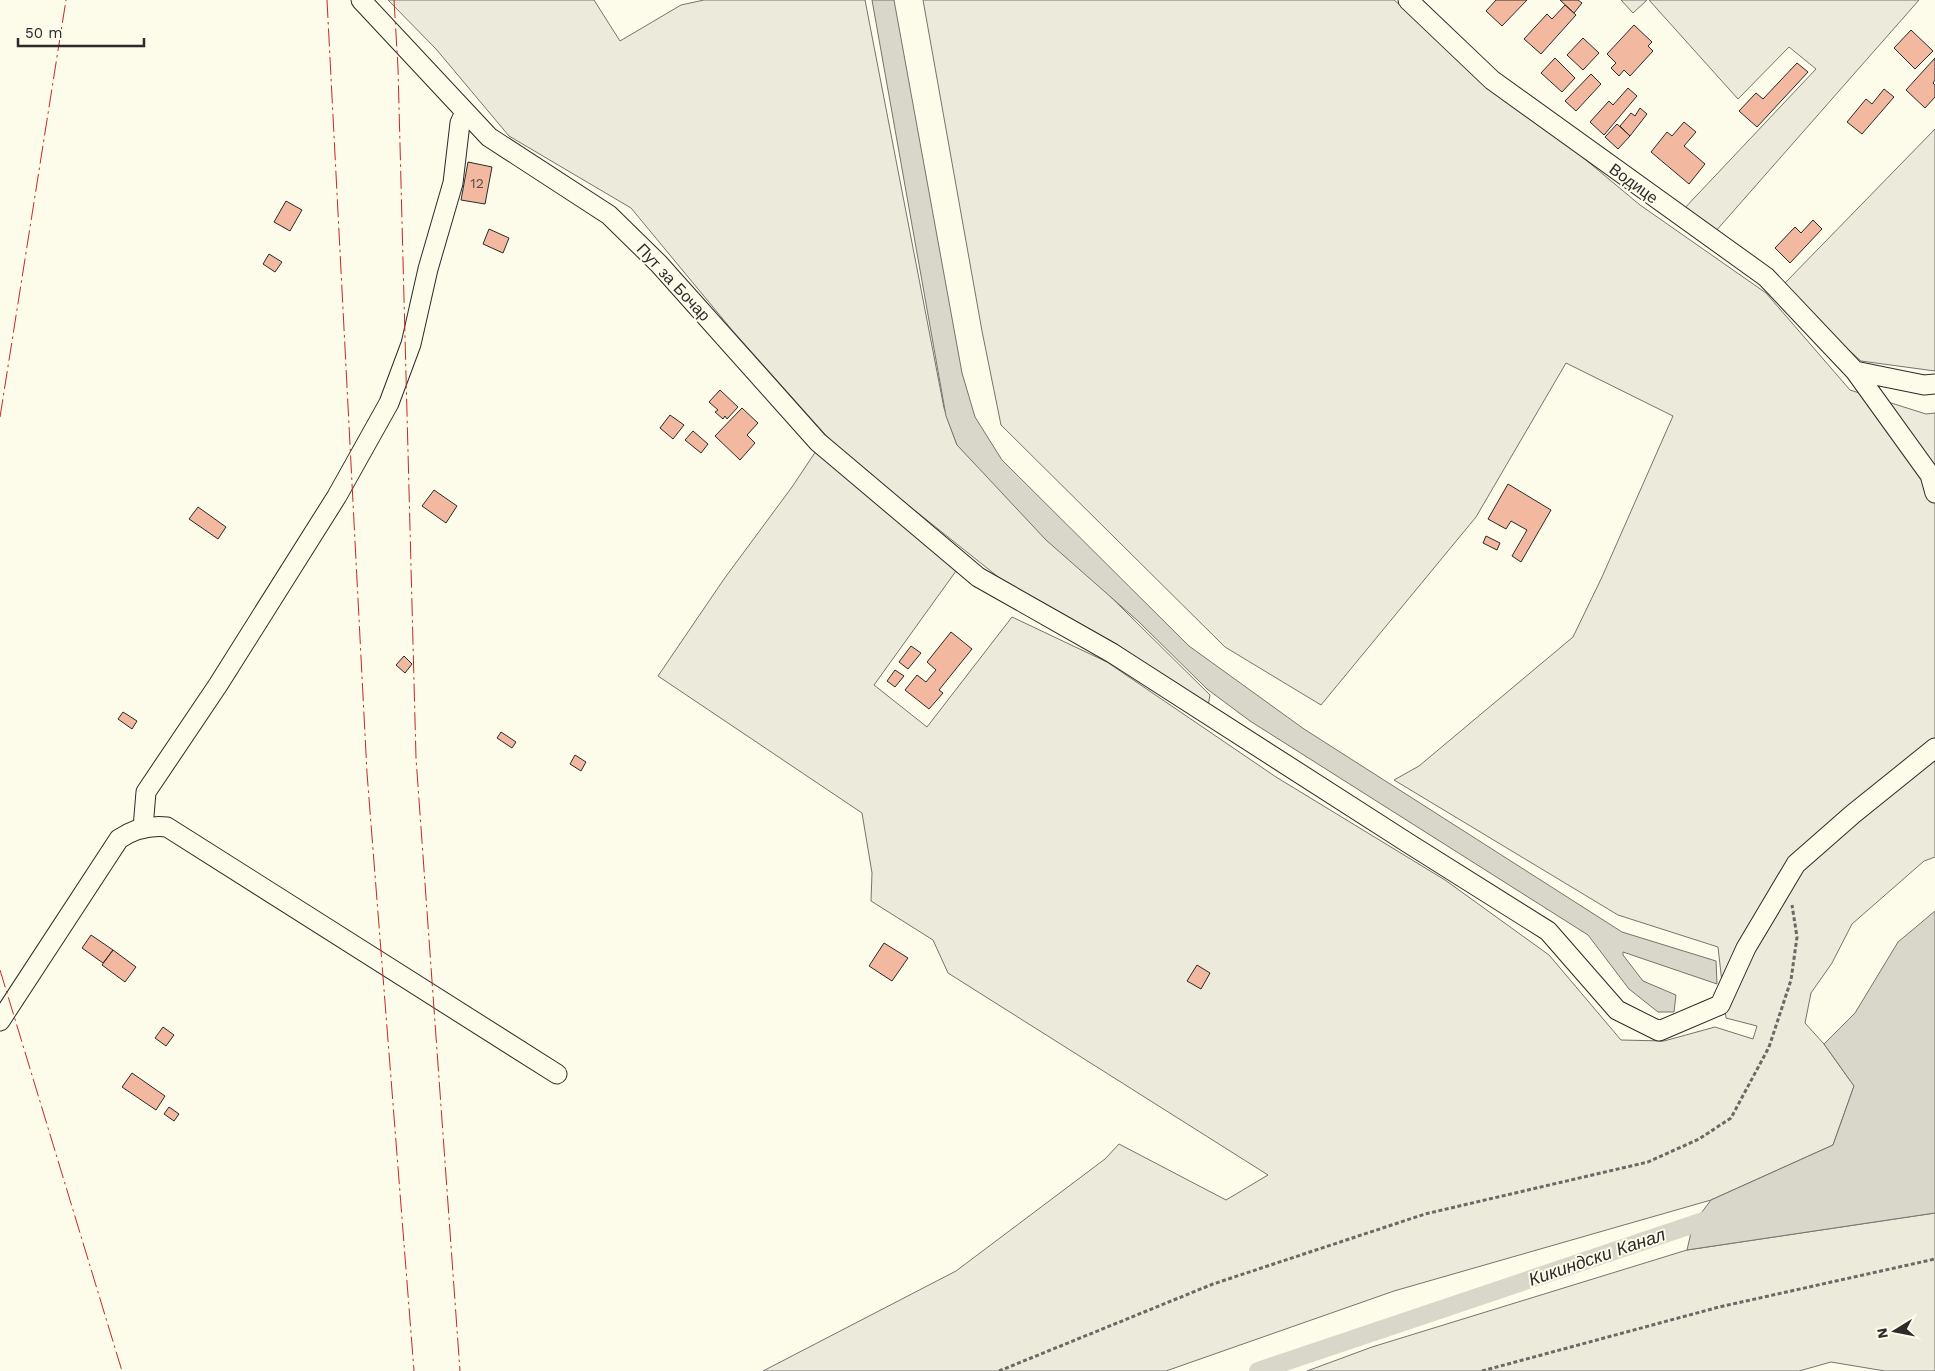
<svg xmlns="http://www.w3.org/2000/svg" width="1935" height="1371" font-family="'Work Sans',sans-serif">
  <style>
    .green { fill: #ecebdb; stroke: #74746e }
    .water { fill: #d8d7c9; stroke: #74746e }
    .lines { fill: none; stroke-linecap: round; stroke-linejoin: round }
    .canal { stroke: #d8d7c9; stroke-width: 18 }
    .building { fill: #f2b8a0; stroke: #2b2b2b }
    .minor-casing { stroke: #2b2b2b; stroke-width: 21 }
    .path { stroke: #6a6964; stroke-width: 3; stroke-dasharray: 4 2.5; stroke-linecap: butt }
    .minor { stroke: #fdfbea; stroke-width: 19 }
    .power { stroke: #c62828; stroke-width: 1; stroke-dasharray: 18 4 2.5 4; stroke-linecap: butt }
    .labels { text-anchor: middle; stroke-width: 4; stroke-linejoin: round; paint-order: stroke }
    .number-label { font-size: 14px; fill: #5d4e48 }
    .street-label { font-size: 16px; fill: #2b2b2b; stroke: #fdfbea }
    .water-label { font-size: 18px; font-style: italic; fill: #2b2b2b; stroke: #fdfbea }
  </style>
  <rect width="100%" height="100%" fill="#fdfbea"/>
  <path class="green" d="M388,0H594L620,41L681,5L704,0H865L944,408L957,445L1210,695L1208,706L1118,645L1002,580L839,450L732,330L631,208L509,136L436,49Z
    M923,0H1394L1640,205L1766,293L1850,390L1926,414L1935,413V857L1924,861L1852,924L1832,963L1811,993L1805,1023L1824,1044L1854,1086L1833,1145L1711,1200L1394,1291L1166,1371H763L956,1271L1105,1159L1119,1144L1226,1200L1268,1175L948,973L933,940L871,901L872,873L862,813L658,676L724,579L792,487L816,451L956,571L874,685L927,727L1012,617L1107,662L1276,777L1445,880L1549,955L1621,1040L1664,1041L1715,1027L1753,1039L1757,1026L1726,1018L1718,947L1618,915L1394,780L1419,766L1573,637L1602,577L1673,416L1566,363L1476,517L1321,705L1225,647L1001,425L982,331Z
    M1621,0H1647L1633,13Z
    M1649,0H1919L1715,232L1681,212L1816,69L1789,47L1738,99Z
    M1935,129V371L1861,361L1808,313L1784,284Z
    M1935,1213V1371H1885L1831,1362L1799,1371H1307L1372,1347L1687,1250Z"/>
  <path class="water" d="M872,0H894L962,373L975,417L1002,460L1189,646L1304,729L1622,932L1716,961L1717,984L1623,952V955L1643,981L1676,995L1674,1012H1658L1629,989L1588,935L1250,721L1207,689L1138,621L1046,540L957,445L946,416Z
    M1935,911V1213L1687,1250L1693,1224L1711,1200L1833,1145L1854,1086L1824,1044L1855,1013L1898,942Z"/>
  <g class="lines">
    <path class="canal" d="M1258,1371L1715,1217"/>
  </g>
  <path class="building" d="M1496,0H1527L1502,26L1486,11Z
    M1560,0H1578L1582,3L1574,13Z
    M1565,5L1576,15L1541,54L1524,39L1547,14L1552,19Z
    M1634,25L1652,42L1648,46L1653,51L1630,76L1624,70L1619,76L1611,68L1616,63L1607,54Z
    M1911,30L1933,51L1915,69L1894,48Z
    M1583,38L1599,53L1583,70L1567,55Z
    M1555,58L1575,78L1562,92L1541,73Z
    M1935,58V80L1933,83L1935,85V97L1925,108L1906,90Z
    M1797,63L1808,72L1757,127L1739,111L1756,93L1763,99Z
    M1591,74L1601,84L1576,111L1565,101Z
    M1628,88L1637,96L1604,135L1590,122L1609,101L1613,105Z
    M1884,89L1894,97L1862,134L1847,122L1866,99L1872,104Z
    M1640,108L1647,114L1630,136L1620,126L1631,113L1635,116Z
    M1684,122L1696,132L1684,146L1705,164L1689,184L1651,152L1667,132L1672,136Z
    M1617,124L1630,136L1618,149L1605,137Z
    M468,162L492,167L485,204L461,200Z
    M286,201L302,210L290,231L274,222Z
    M1813,220L1822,229L1790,263L1775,248L1795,227L1801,233Z
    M489,229L509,238L503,253L483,244Z
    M269,254L282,262L275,272L263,264Z
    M720,390L738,407L727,419L725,416L723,419L715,412L718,410L709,402Z
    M742,408L758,423L747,435L755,443L740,460L715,436Z
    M670,415L684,425L673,439L660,428Z
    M693,431L708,444L701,453L685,440Z
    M1508,484L1551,510L1521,562L1512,556L1527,530L1511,521L1506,529L1488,519Z
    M434,490L457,506L446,523L422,506Z
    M198,507L226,527L218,539L189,519Z
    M1486,536L1500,543L1497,550L1483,543Z
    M951,632L972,649L939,690L943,693L929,709L905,690L917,675L926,682L936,670L927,662Z
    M911,646L921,653L908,669L899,662Z
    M404,656L412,664L405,673L396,665Z
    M895,670L904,676L895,687L887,681Z
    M123,712L137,721L132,729L118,719Z
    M501,732L516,742L512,748L497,738Z
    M575,755L586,762L581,771L570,764Z
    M91,935L113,950L103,963L82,948Z
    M884,943L908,958L892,981L869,966Z
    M113,950L136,967L125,982L102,965Z
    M1197,965L1210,973L1201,989L1187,981Z
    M163,1027L174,1035L166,1046L155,1038Z
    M132,1073L165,1096L156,1110L122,1087Z
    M169,1107L179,1114L174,1121L164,1114Z"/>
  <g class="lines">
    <defs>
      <path id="minor" d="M361,0L489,137L609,215L659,264L818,442L978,577L1112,653L1408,843L1548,931L1617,1010L1659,1031L1720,1005L1746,948L1796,864L1853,814L1935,748
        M1408,0L1492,80L1766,277L1855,371L1930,475L1935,493
        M1855,371L1924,385L1935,384
        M143,828L146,792L218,685L337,496L389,403L411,344L428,269L453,183L460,123L465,112
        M0,1021L119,839C134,829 149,825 167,827L557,1074"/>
    </defs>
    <use href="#minor" class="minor-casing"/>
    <path class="path" d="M999,1371L1213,1284L1425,1214L1648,1162L1699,1139L1731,1118L1769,1047L1791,980L1797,937L1792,905
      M1482,1371L1719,1307L1935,1259"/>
    <use href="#minor" class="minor"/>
    <path class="power" d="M327,0L367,773L414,1371
      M394,0L398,68L416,758L460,1371
      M0,417L66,0
      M0,970L122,1371"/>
  </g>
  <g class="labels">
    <g class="number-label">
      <text x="477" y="188">12</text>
    </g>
    <g class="street-label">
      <text transform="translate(1634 183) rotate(36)" y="6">Водице</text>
      <text transform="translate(674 282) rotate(47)" y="6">Пут за Бочар</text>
    </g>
    <g class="water-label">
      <text transform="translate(1597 1257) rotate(-19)" y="6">Кикиндски Канал</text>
    </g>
  </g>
  <g transform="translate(1895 1331) rotate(260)" stroke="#fdfbea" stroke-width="4" paint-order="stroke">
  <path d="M0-4L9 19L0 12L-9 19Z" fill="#2b2b2b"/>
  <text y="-8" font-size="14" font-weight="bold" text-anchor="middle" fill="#2b2b2b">N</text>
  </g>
  <path d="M18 38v8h126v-8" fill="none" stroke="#2b2b2b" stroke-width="2.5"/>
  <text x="25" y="38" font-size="15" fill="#2b2b2b" stroke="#fdfbea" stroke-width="4" paint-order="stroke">50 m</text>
</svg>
